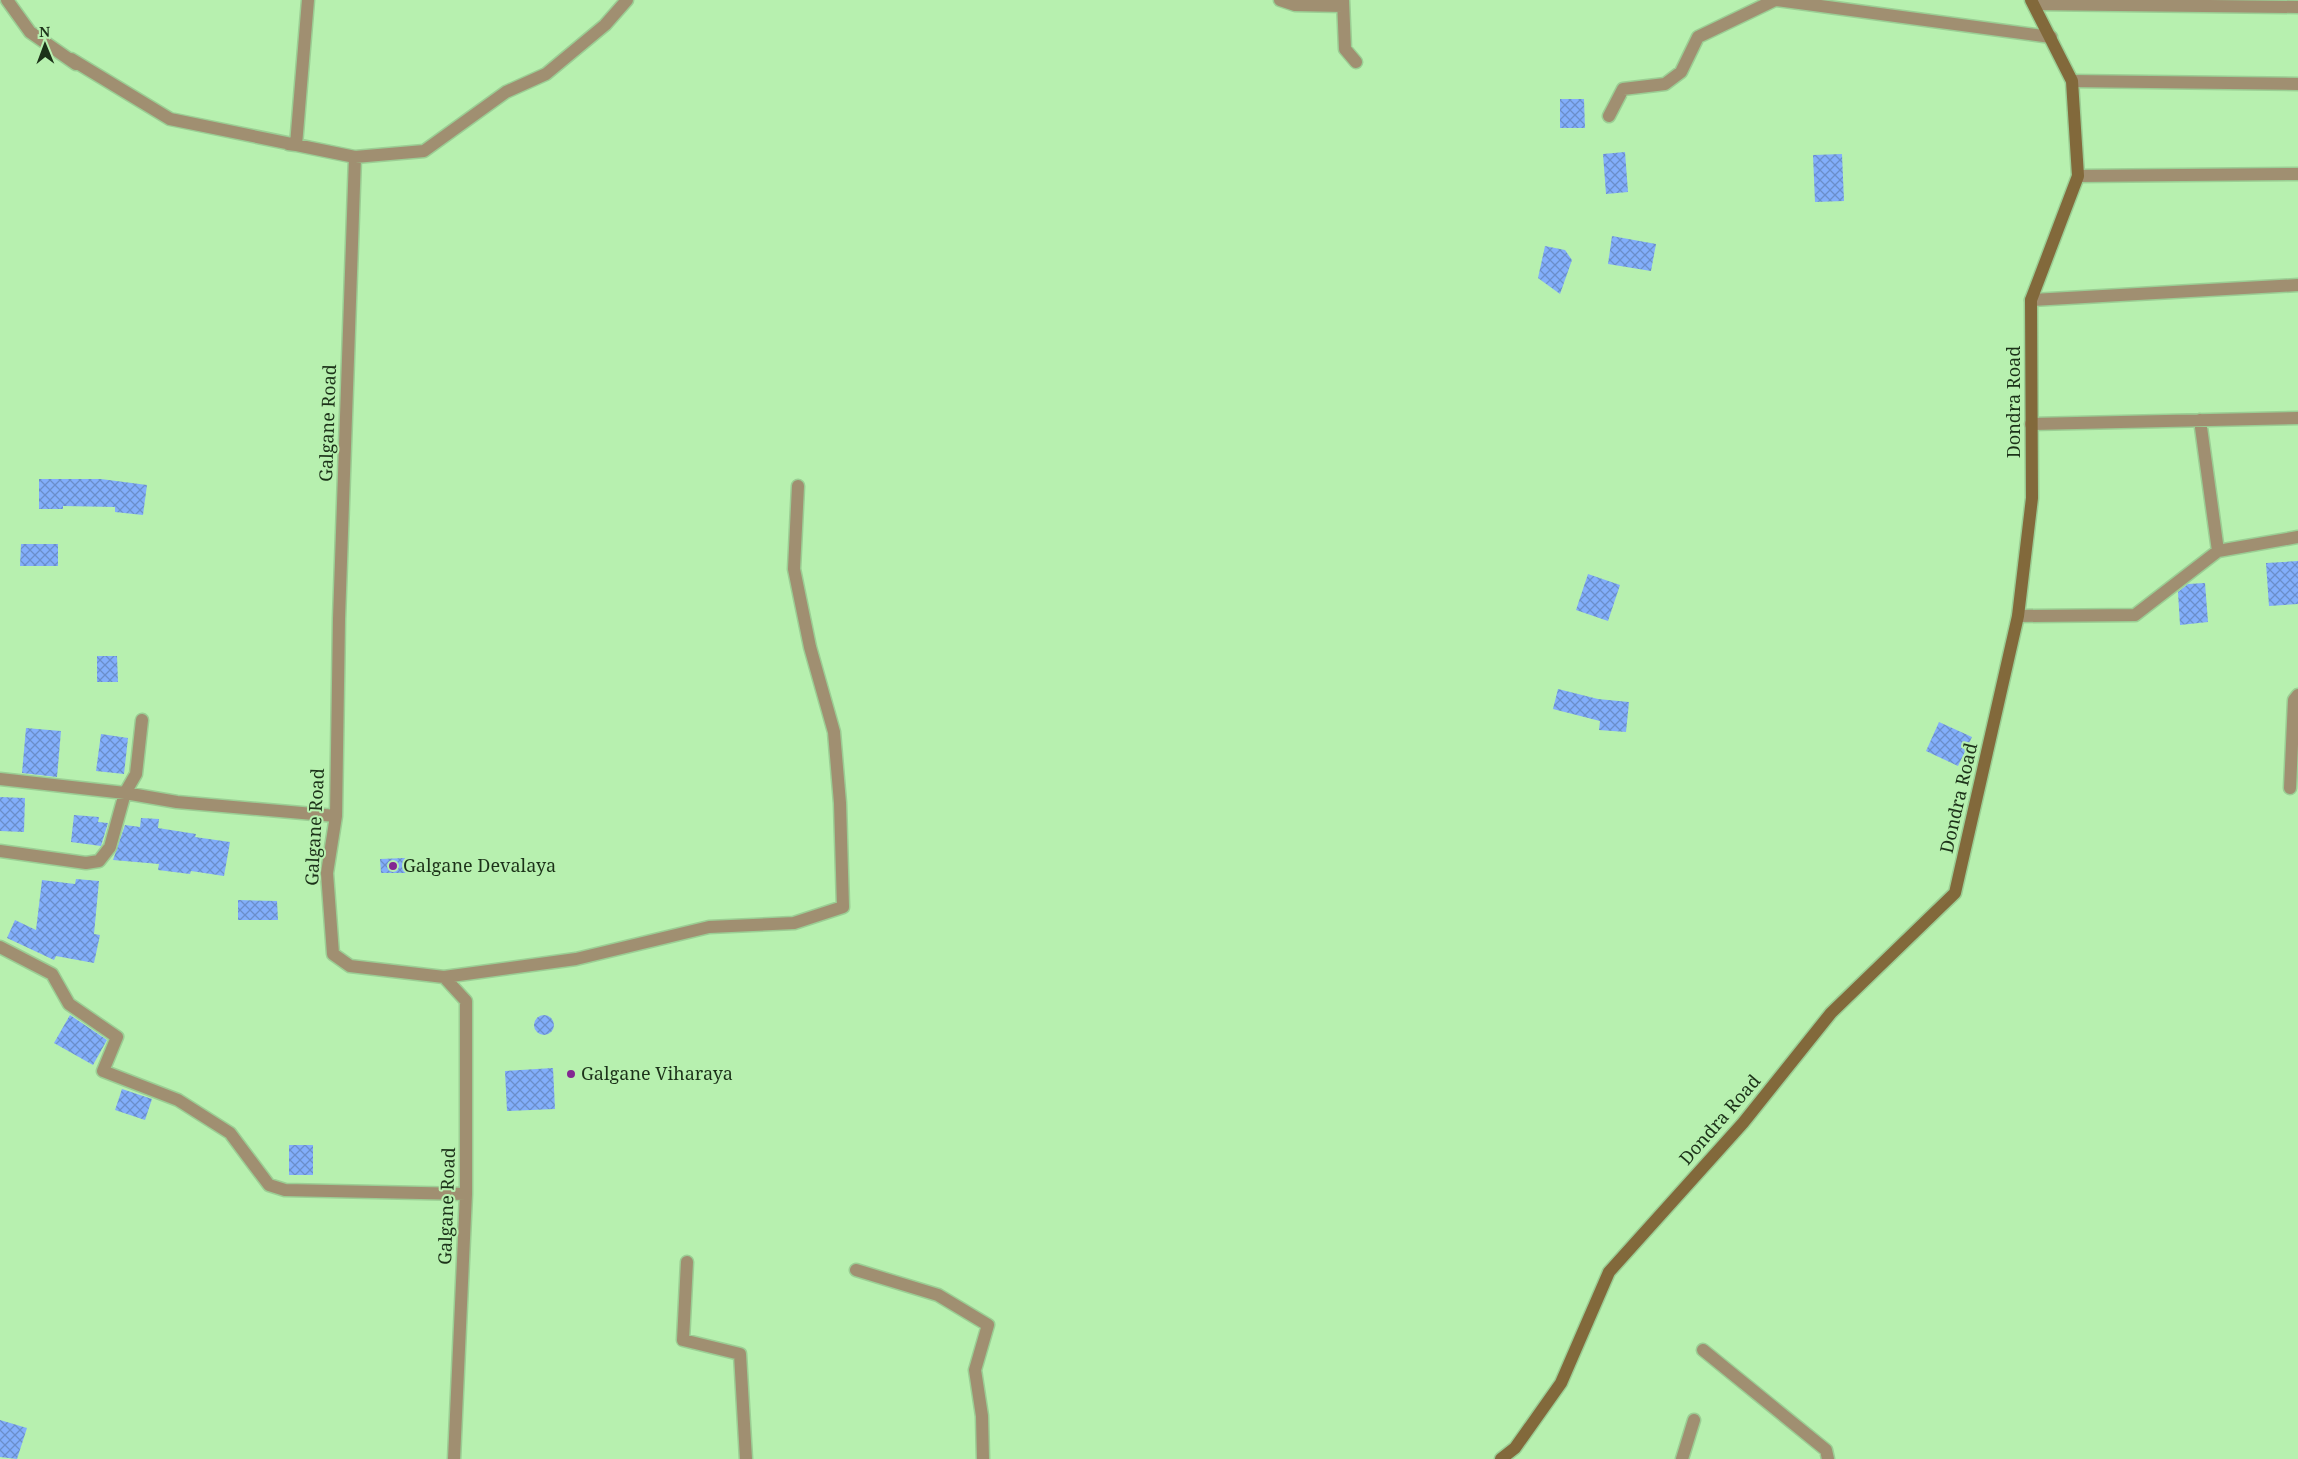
<svg xmlns="http://www.w3.org/2000/svg" width="2298" height="1459" font-family="'Noto Serif',serif">
  <style>
    .building { fill: url(#building-cross-hatch) }
    .lines { fill: none; stroke-linecap: round; stroke-linejoin: round }
    .street-casing { stroke: #9bce94; stroke-width: 15 }
    .secondary-casing { stroke: #9bce94; stroke-width: 15 }
    .street { stroke: #a08f71; stroke-width: 12 }
    .secondary { stroke: #82693b; stroke-width: 12 }
    .poi-dot { fill: #832792; stroke: #b7f0af; stroke-width: 2 }
    .labels { text-anchor: middle; stroke-width: 4; stroke-linejoin: round; paint-order: stroke }
    .street-label { font-size: 18px; fill: #1c3219; stroke: #b7f0af }
    .poi-label { font-size: 18px; fill: #1c3219; stroke: #b7f0af; text-anchor: start }
  </style>
  <defs>
    <pattern id="building-cross-hatch" width="8" height="8" patternUnits="userSpaceOnUse" patternTransform="scale(1.25)"><rect width="8" height="8" fill="#82aefb"/><path d="M0 0l8 8M0 8l8-8" fill="none" stroke="#6a8eca"/></pattern>
  </defs>
  <rect width="100%" height="100%" fill="#b7f0af"/>
  <path class="building" d="M1560,99H1584L1585,128H1560Z
    M1625,152L1628,192L1606,194L1603,154Z
    M1842,154L1844,201L1815,202L1813,155Z
    M1612,236L1656,244L1651,271L1608,264Z
    M1545,246L1565,250L1572,260L1560,294L1538,278Z
    M39,479H101L147,485L143,515L115,512V507L63,506V509H39Z
    M21,544H58V566H20Z
    M2298,561V604L2269,606L2266,563Z
    M1588,574L1620,585L1608,621L1576,610Z
    M2205,583L2208,622L2180,625L2178,592L2188,584Z
    M97,656H117L118,682H97Z
    M1558,689L1598,699L1629,702L1626,732L1599,730L1600,721L1553,709Z
    M1939,722L1972,737L1958,766L1926,751Z
    M26,728L61,731L57,777L22,773Z
    M101,734L128,738L124,774L96,771Z
    M0,797L25,798L24,832L0,831Z
    M74,815L99,817L98,822L108,823L101,846L71,842Z
    M141,818L159,819L158,828L196,834L195,837L230,842L224,876L191,871L190,874L158,870L159,864L113,860L125,825L140,827Z
    M405,858L406,873H381L380,859Z
    M76,879L99,881L94,934L100,935L94,963L56,956L54,960L7,938L15,920L36,930L42,880L75,884Z
    M238,900L277,901L278,920H238Z
    M70,1015L107,1040L93,1065L54,1043Z
    M534 1025a10 10 0 1 1 20 0a10 10 0 1 1-20 0Z
    M553,1068L555,1109L507,1111L505,1071Z
    M122,1089L152,1099L145,1120L115,1110Z
    M289,1145H313V1175H289Z
    M0,1420L27,1428L17,1459L0,1457Z"/>
  <g class="lines">
    <defs>
      <path id="street" d="M7,0L30,32L76,64
        M1280,0L1295,5L1343,6
        M1343,0L1345,49L1356,62
        M1776,0L2051,37
        M2034,4L2298,7
        M71,59L170,119L355,157L424,151L506,92L546,74L605,25L627,0
        M2072,81L2298,84
        M1609,116L1623,89L1665,84L1681,72L1698,37L1775,0
        M288,144L296,145L308,0
        M355,157L339,619L336,816L327,873L333,954L350,966L444,977L466,1001V1194L454,1459
        M2078,176L2298,174
        M2031,300L2298,285
        M2200,420L2218,551L2298,537
        M2031,424L2298,418
        M2018,616L2135,615L2218,551
        M0,779L125,793L177,802L336,816
        M2290,788L2294,700L2298,695
        M0,851L86,863L99,861L110,847L125,793L136,774L142,720
        M0,947L52,974L69,1004L117,1037L103,1071L178,1100L230,1133L269,1185L285,1190L466,1194
        M444,977L576,959L709,927L794,923L843,907L840,803L834,732L810,647L794,569L798,486
        M687,1262L683,1340L740,1354L746,1459
        M856,1270L938,1295L988,1325L975,1370L982,1416L983,1459
        M1703,1350L1826,1450L1828,1459
        M1682,1459L1694,1420"/>
      <path id="secondary" d="M1501,1459L1515,1448L1561,1383L1609,1272L1743,1123L1831,1013L1955,893L2018,616L2032,498L2031,300L2078,176L2072,81L2031,0"/>
    </defs>
    <use href="#street" class="street-casing"/>
    <use href="#secondary" class="secondary-casing"/>
    <use href="#street" class="street"/>
    <use href="#secondary" class="secondary"/>
  </g>
  <g class="poi-dot">
    <circle cx="393" cy="866" r="5"/>
    <circle cx="571" cy="1074" r="5"/>
  </g>
  <g class="labels">
    <g class="street-label">
      <text transform="translate(2014 402) rotate(-90)" y="6">Dondra Road</text>
      <text transform="translate(328 423) rotate(-88)" y="6">Galgane Road</text>
      <text transform="translate(1959 798) rotate(-77)" y="6">Dondra Road</text>
      <text transform="translate(315 827) rotate(-87)" y="6">Galgane Road</text>
      <text transform="translate(1720 1120) rotate(-49)" y="6">Dondra Road</text>
      <text transform="translate(447 1206) rotate(-88)" y="6">Galgane Road</text>
    </g>
    <g class="poi-label">
      <text x="403" y="872">Galgane Devalaya</text>
      <text x="581" y="1080">Galgane Viharaya</text>
    </g>
  </g>
  <g transform="translate(45 45) rotate(359)" stroke="#b7f0af" stroke-width="4" paint-order="stroke">
  <path d="M0-4L9 19L0 12L-9 19Z" fill="#1c3219"/>
  <text y="-8" font-size="14" font-weight="bold" text-anchor="middle" fill="#1c3219">N</text>
  </g>
</svg>
